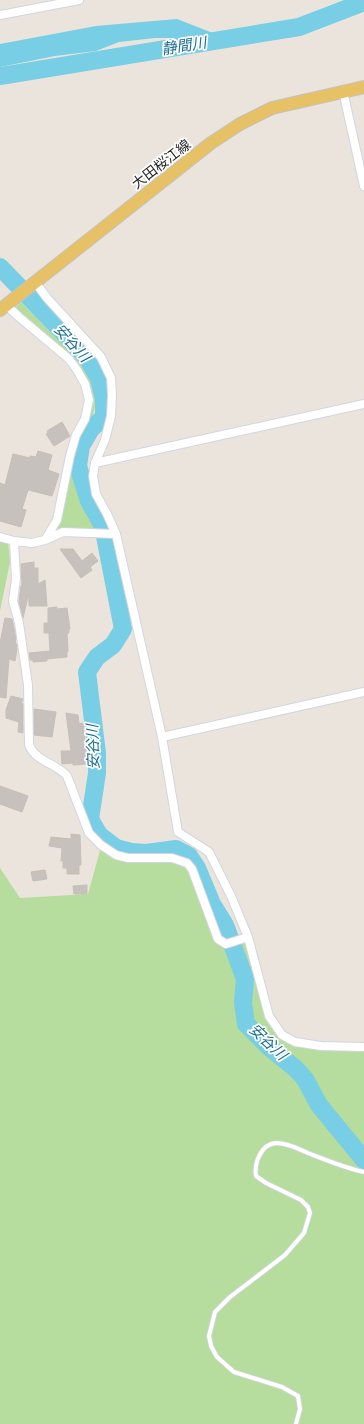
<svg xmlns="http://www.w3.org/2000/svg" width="364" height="1424" font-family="Manrope,'Noto Sans JP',sans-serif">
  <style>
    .green { fill: #b6dd9d }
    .water { fill: #77cee5 }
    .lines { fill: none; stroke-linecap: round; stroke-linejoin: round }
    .river { stroke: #77cee5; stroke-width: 18 }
    .building { fill: #c6c1bc; stroke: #c6bfb6 }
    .lane-casing { stroke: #d2d5e1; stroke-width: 5.5 }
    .street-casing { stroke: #d2d5e1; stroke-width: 10 }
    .primary-casing { stroke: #c3c3c3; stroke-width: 14 }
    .lane { stroke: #fff; stroke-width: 4 }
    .street { stroke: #fff; stroke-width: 8 }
    .primary { stroke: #e6c166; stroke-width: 12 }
    .labels { text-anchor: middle; stroke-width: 3.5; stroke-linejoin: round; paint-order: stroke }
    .street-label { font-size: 14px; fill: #292929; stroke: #fff }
    .water-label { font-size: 15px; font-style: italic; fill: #176d90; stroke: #fff }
  </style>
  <rect width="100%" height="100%" fill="#ebe4dc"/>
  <path class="green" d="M21,302L62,344L73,352L85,365L94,383L96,397L94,412L88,428L80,440L74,465L80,479L84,494L99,532L57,529L61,517L77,439L87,420L88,383L17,313L15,308Z
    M0,540L8,542L10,562L0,611Z
    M101,847L113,857L174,860L189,868L216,938L246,941L267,1018L282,1039L364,1049V1424H0V868L20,898L88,894Z"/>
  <path class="water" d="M177,19L218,35L188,38H155L119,42L96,51L55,56L0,67V44L96,26Z"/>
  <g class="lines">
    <path class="river" d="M0,76L299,27L364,2
      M0,267L86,356L99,378L104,399V417L91,429L81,446L78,466L89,501L103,526L123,629L113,645L97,657L87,672L97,753V773L90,819L99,835L116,848L131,852L146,853L176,849L189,856L197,868L212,904L225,925L245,979L243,1003L246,1024L269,1047L296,1069L305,1079L319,1105L364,1160"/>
  </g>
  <path class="building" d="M62,422L70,436L54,446L46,434L48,433L47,431Z
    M38,451L52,455L48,470L59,474L52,496L28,490L22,509L26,510L21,527L0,521V483L5,485L13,454L30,458V456L36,457Z
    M60,549H73L82,561L92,553L98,561L90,567L92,570L81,578Z
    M34,562V568H38V584L45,580L47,606H29V597H28L23,618L19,601L21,586H22L21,564Z
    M57,607V609L67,608L70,629H69V633H67L68,651L67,652V657L47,659V661L33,662V660H30L29,653L50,651L49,633H44V623H48V608Z
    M5,618L12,619L16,638L15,643H16L17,649L15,661L9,659L6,698L0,697V643Z
    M11,696L23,699L21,703L23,704V733L18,732L19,722L6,718V710Z
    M34,709L56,712L52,737L34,735Z
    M66,713L78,715L79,724L83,723L86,749H89L90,757L87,758V764L73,765V763L62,764L61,751H71Z
    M0,786L28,796L22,812L0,804Z
    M71,834L80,835L81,865H79V874H67V868H63V861H61L62,848L49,846L51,837L71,839Z
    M45,870L47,879L33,881L31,872Z
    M87,885V894H74L73,886Z"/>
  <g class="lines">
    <defs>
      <path id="lane" d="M296,1424L300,1409L298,1396L282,1387L234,1372L217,1357L211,1346L209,1336L215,1312L230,1297L285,1255L304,1233L310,1213L308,1207L301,1200L266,1183L256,1176C254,1163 261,1144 276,1143C289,1143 298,1149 308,1153C326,1160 345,1168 364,1172"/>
      <path id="street" d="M0,15L79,0
        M343,91L364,186
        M35,282L47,298L101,357L111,378L112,395L111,416L105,440L95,463L93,476L96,494L107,514L116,534L162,737L178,832L209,852L231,896L248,937L269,1016L282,1035L295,1042L321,1046L364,1047
        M6,305L19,317L69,359L77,370L85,384L89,400L85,419L76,435L70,456L57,520L45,540
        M95,463L364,404
        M0,537L14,541L16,579L13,601L19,623L28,685L29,745C36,762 56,763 67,776L89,833L101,845L116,855L128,858H172L187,863L192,869L218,939L226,944L248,937
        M14,541L32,543L45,540L63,532L116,534
        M162,737L364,692"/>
      <path id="primary" d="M0,310L211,143L240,124L272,108L364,87"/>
    </defs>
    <use href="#lane" class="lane-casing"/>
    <use href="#street" class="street-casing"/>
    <use href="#primary" class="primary-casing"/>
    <use href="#lane" class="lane"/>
    <use href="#street" class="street"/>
    <use href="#primary" class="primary"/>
  </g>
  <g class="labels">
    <g class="street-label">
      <text transform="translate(161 164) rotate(-38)" y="5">大田桜江線</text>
    </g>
    <g class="water-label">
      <text transform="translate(184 46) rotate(-9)" y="5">静間川</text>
      <text transform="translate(72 343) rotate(48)" y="5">安谷川</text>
      <text transform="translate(93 747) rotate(-92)" y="5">安谷川</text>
      <text transform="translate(268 1042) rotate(43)" y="5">安谷川</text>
    </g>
  </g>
</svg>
